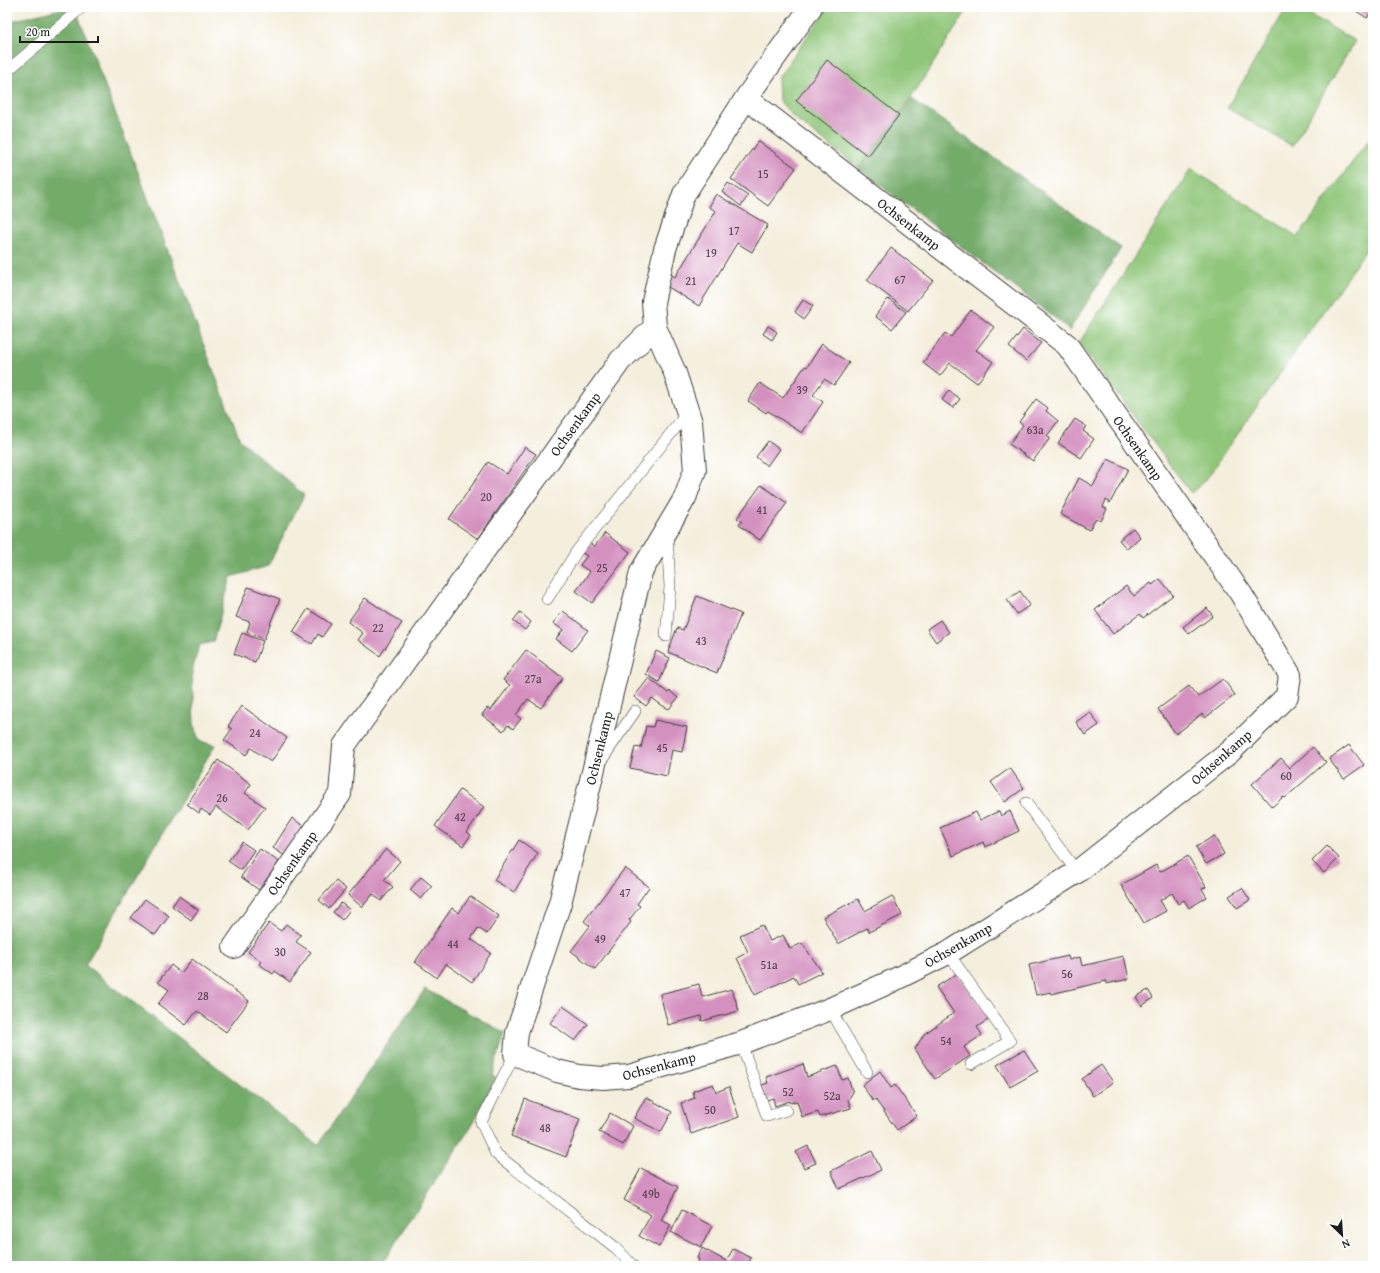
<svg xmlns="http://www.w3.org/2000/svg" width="1380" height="1273" font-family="'Gentium Book Plus',serif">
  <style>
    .green { fill: #8fc679; stroke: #56714a }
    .forest { fill: #73ab69; stroke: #486442 }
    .building { fill: #d491c0 }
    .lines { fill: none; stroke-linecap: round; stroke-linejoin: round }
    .service-casing { stroke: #3c3c39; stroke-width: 12 }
    .minor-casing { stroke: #3c3c39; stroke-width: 24 }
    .service { stroke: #fff; stroke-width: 11 }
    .minor { stroke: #fff; stroke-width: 22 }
    .labels { text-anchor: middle; stroke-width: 3.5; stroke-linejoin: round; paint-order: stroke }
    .number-label { font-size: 12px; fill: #4a3945 }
    .street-label { font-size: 14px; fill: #1c1c1c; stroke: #fff }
  </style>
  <rect width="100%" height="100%" fill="#fff"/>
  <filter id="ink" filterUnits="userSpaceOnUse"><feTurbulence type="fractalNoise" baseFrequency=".025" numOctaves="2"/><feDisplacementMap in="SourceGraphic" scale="8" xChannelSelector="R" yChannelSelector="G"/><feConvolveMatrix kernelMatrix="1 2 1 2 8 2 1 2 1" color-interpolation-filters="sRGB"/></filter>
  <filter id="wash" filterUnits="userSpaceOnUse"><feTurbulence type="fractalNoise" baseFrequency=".012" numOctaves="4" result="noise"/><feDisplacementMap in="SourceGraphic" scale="16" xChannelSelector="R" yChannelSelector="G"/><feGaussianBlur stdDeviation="0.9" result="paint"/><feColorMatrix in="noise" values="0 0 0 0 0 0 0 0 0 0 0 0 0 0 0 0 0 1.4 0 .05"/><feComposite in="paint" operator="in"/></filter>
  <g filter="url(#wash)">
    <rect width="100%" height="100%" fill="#f4eedc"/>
    <path class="green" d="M828,7H969L911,98L859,168L793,117L779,100L778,78Z
      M1287,7H1297L1355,41L1292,146L1227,108Z
      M1373,134V240L1205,481L1191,493L1079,343L1191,169L1298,237Z"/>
    <path class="forest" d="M69,7H75L240,440L304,495L268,566L231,577L213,642L199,645L192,672L194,724L199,741L215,745L85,965L318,1145L425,989L505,1033L492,1075L496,1077L472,1125L385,1259L376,1266H7V22Z
      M912,99L1121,248L1069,331L1063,324L859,169Z"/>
    <g id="blocks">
      <path class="building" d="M1350,7H1373V9L1367,18Z
        M827,60L899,115L868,156L796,101Z
        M758,141L796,168L768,206L731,179Z
        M728,183L748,196L741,206L722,192Z
        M716,194L768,225L752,252L737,243L699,306L665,285L671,274L675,277L716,211L709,207Z
        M891,248L933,280L908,311L867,280Z
        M888,299L906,312L892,329L875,316Z
        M803,300L813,306L804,319L795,312Z
        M971,310L994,327L976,350L993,362L977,383L950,363L940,376L923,363L945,333L951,337Z
        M768,326L777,332L772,340L763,334Z
        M1023,329L1041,343L1026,361L1009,347Z
        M822,344L849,363L834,385L824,379L813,395L823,402L802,433L768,411L766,413L748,401L760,383L783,398L805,366L807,367Z
        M949,390L960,399L953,408L942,400Z
        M1036,399L1048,408L1046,411L1058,421L1047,436L1050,438L1033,461L1009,444L1023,425L1019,422Z
        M1075,419L1086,426L1083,431L1094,439L1081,458L1058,443Z
        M768,441L779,449L767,466L756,457Z
        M525,447L536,454L478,539L449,519L488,462L507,474Z
        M1108,459L1128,469L1110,503L1106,500L1103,507L1107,509L1101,521L1096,519L1089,530L1060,514L1079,478L1093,486Z
        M761,485L787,503L760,540L739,525L742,521L737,518Z
        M1133,528L1140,537L1127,549L1119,540Z
        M605,533L630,552L592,603L576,591L590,572L580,565L587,556L581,552L589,542L594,547Z
        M1160,579L1173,595L1143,618L1140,614L1113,634L1095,610L1126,586L1134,596L1151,583L1152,585Z
        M248,587L280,599L264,639L247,632L250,622L236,617Z
        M1020,591L1030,605L1017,614L1007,600Z
        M697,596L741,614L717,673L668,652L677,628L683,630Z
        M365,598L402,623L380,656L358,640L363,633L348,622Z
        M1207,608L1213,616L1189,634L1183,627Z
        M308,609L331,624L322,637L318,634L312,644L293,632Z
        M563,611L588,630L572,651L556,639L563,630L553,623Z
        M520,612L531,622L525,630L513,621Z
        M940,620L949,632L936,642L927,629Z
        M242,633L263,641L255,662L234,654Z
        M526,650L563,678L541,708L528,699L516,715L521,719L513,729L508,725L503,731L482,715L487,708L491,710L510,685L503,680Z
        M656,651L670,658L659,682L646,674Z
        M649,678L668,693L670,691L678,698L669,709L663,706L652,698L646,706L634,697Z
        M1223,679L1235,695L1205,718L1202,714L1176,734L1158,709L1189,686L1198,697Z
        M242,706L287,738L271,762L251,748L246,755L224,740L232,729L228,726Z
        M1090,712L1099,725L1085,735L1076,722Z
        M655,720L687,727L682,752L672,750L667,776L630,768L635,747L641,748L646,726L653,727Z
        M1349,745L1364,765L1344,779L1329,759Z
        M1313,747L1326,762L1285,798L1283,797L1272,807L1252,784L1281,758L1290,768Z
        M218,760L251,784L245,793L265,807L248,830L216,807L210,815L201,809L199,813L187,804Z
        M1010,768L1024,788L1005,802L991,782Z
        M460,790L484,807L467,832L471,835L463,846L435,826Z
        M999,811L1001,816L1010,811L1019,831L985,847L983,842L953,856L940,828L976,812L980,820Z
        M292,818L308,829L288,858L273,848Z
        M1214,836L1224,854L1206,864L1196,847Z
        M519,840L538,853L514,892L494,880Z
        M242,842L254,850L241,870L228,861Z
        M1327,846L1339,858L1324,873L1312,861Z
        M260,849L279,862L259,890L241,877Z
        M386,849L400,861L384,880L393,887L381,901L373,894L362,907L348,895Z
        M1188,856L1206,887L1202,889L1207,897L1189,908L1184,900L1178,904L1172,893L1160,900L1166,911L1144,923L1121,885L1156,865L1160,872Z
        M625,868L649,887L637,904L640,906L629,920L631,922L595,969L571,951L590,926L584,921Z
        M421,877L432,886L421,899L410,890Z
        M336,881L346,889L329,909L319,900Z
        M1242,888L1250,900L1237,908L1229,896Z
        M179,896L198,910L191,920L172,906Z
        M470,896L499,916L487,934L478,928L471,939L491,953L472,982L446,964L437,978L415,962L452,908L459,913Z
        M892,896L902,915L869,932L867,928L838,944L823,917L858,899L865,911Z
        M145,899L169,916L155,935L131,918Z
        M341,903L350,910L342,920L333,912Z
        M269,923L281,931L286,924L301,935L296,942L311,952L290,982L275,971L273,974L259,964L261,961L248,952Z
        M762,925L770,941L783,935L790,949L802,943L822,972L798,984L794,976L755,995L737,958L748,952L740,935Z
        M1068,956L1069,960L1080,957L1082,966L1124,956L1129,979L1106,984V981L1051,994V992L1036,995L1029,965Z
        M192,959L249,1001L226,1032L197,1011L186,1025L158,1004L169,990L158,982L171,965L181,973Z
        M958,973L989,1019L977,1027L982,1035L964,1047L970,1056L935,1079L915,1049L924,1034L954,1013L936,987Z
        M699,984L702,997L732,989L739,1011L702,1021L701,1016L668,1025L660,994Z
        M1148,990L1153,998L1142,1006L1136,997Z
        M563,1006L588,1024L575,1041L550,1023Z
        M1024,1050L1038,1071L1010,1087L997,1065Z
        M803,1064L807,1077L837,1066L842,1080L848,1078L853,1092L848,1100L851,1108L820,1117L818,1112L802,1117L797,1101L791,1103L790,1101L775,1106L773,1098L767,1100L762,1085L768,1083L766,1077Z
        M1101,1065L1113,1082L1093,1096L1082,1079Z
        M880,1071L891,1088L895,1085L917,1116L897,1130L875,1099L873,1101L862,1085Z
        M713,1084L716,1092L729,1087L739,1117L691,1134L681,1103L695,1098L693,1091Z
        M646,1097L672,1112L661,1132L634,1118Z
        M525,1099L580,1119L566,1157L511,1136Z
        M610,1113L633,1126L623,1145L599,1132Z
        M808,1146L816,1163L804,1168L796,1152Z
        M872,1151L881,1170L839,1189L831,1171Z
        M641,1168L678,1187L661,1220L671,1225L659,1247L639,1236L651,1215L624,1200Z
        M682,1210L712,1226L701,1247L671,1232Z
        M702,1248L726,1261L733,1249L751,1258L747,1266H696L699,1259L697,1258Z"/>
    </g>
  </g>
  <g filter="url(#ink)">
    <use href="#blocks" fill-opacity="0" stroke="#3c3c39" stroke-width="1"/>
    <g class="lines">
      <defs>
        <path id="service" d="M7,71L82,7
          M547,599L577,551L688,412
          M666,636L670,587L667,534
          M603,758L635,711
          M1026,803L1077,872
          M948,953L1010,1041L971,1064
          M830,1009L867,1072
          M741,1043L767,1116L786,1110
          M515,1054L504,1075L481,1122L496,1154L616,1248L633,1266"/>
        <path id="minor" d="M746,98L1067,345L1241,594L1290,675L1287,696L1231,751L1077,872L948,953L892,981L830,1009L741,1043L629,1076L603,1078L579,1076L557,1071L515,1054L517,1032L560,903L593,772L641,572L685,498L695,470L691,422L675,373L655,327L653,302L665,249L684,194L746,98L811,7
          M234,947L340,794L344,746L620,361L655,327"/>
      </defs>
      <use href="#service" class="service-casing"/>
      <use href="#minor" class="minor-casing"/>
      <use href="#service" class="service"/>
      <use href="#minor" class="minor"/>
    </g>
  </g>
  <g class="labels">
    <g class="number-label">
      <text x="763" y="178">15</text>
      <text x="734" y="235">17</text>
      <text x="711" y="257">19</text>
      <text x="900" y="284">67</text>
      <text x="691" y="285">21</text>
      <text x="802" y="394">39</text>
      <text x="1035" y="434">63a</text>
      <text x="486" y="501">20</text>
      <text x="762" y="514">41</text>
      <text x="602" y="572">25</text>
      <text x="378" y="632">22</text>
      <text x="701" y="645">43</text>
      <text x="533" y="683">27a</text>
      <text x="255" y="737">24</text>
      <text x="662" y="752">45</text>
      <text x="1286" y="780">60</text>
      <text x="222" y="802">26</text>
      <text x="460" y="821">42</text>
      <text x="625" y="897">47</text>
      <text x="600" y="943">49</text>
      <text x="453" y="948">44</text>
      <text x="280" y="956">30</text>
      <text x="769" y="969">51a</text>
      <text x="1067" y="978">56</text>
      <text x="203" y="1000">28</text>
      <text x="946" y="1045">54</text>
      <text x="788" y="1096">52</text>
      <text x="832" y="1100">52a</text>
      <text x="710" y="1114">50</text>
      <text x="545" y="1132">48</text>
      <text x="651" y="1198">49b</text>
    </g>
    <g class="street-label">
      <text transform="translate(909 224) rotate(38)" y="5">Ochsenkamp</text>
      <text transform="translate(575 424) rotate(-54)" y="5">Ochsenkamp</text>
      <text transform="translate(1138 448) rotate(55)" y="5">Ochsenkamp</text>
      <text transform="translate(599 748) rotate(-76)" y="5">Ochsenkamp</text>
      <text transform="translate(1221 757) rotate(-41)" y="5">Ochsenkamp</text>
      <text transform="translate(292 863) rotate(-55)" y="5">Ochsenkamp</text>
      <text transform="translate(958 945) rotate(-30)" y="5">Ochsenkamp</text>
      <text transform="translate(659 1066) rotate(-15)" y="5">Ochsenkamp</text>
    </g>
  </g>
  <rect width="1380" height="1273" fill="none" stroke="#fff" stroke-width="24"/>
  <g transform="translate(1342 1235) rotate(155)" stroke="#ffffff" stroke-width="3" paint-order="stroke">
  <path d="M0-3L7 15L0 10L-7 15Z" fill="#1c1c1c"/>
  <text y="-6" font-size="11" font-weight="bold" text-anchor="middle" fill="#1c1c1c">N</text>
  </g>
  <path d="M20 36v6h78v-6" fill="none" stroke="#1c1c1c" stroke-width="2"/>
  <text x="26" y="36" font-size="12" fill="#1c1c1c" stroke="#ffffff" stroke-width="3" paint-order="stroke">20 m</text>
</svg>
